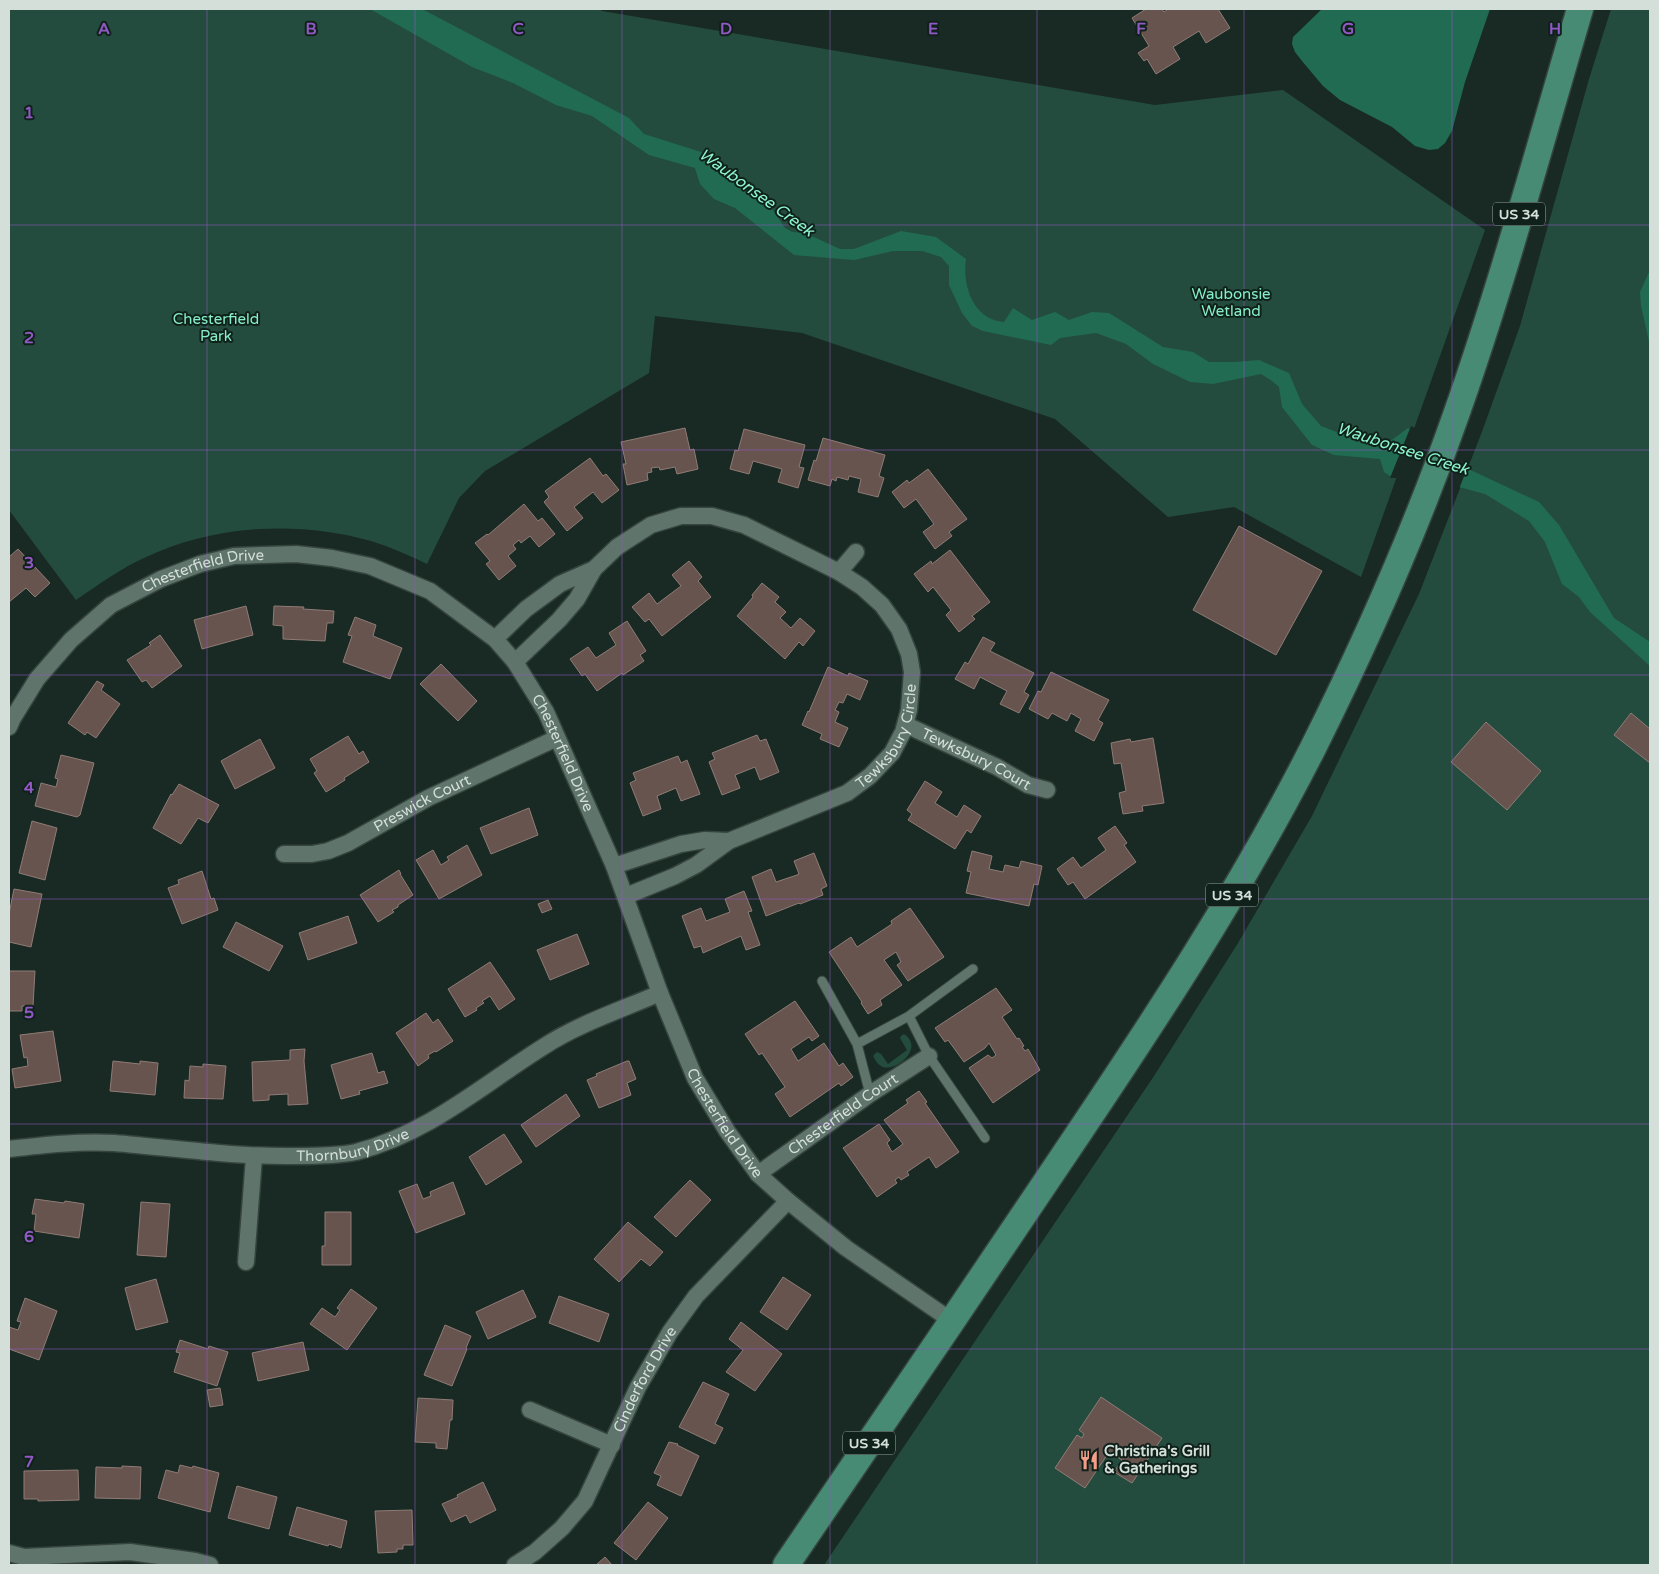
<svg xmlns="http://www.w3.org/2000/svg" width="1659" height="1574" font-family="'Varela Round',sans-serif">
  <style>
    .green { fill: #244c3e }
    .water { fill: #216b53 }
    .pier { fill: #182a23 }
    .building { fill: #68544f; stroke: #907b76 }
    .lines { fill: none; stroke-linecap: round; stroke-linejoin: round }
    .service-casing { stroke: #35443e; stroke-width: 11 }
    .minor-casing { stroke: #35443e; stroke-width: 19 }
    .primary-casing { stroke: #35443e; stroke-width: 29 }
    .service { stroke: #5f746b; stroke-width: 9 }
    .minor { stroke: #5f746b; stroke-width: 16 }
    .primary { stroke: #478b74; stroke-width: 26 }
    .grid { fill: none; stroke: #9159c6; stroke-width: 1; stroke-opacity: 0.55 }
    .labels { text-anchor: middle; stroke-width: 4; stroke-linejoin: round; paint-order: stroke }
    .shield { fill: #0f211a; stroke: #99a6a0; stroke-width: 1 }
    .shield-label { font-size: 14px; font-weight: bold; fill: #d4dfda }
    .park-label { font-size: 15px; fill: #86eec8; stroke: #0f211a }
    .street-label { font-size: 15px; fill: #d4dfda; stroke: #0f211a }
    .poi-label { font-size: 15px; font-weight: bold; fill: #d4dfda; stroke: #0f211a; text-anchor: start }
    .water-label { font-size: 16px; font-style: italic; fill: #8df5cf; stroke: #0f211a }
    .grid-label { font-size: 16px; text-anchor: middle; font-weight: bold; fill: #9159c6; stroke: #0f211a; stroke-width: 4; stroke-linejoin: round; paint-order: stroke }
  </style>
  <rect width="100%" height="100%" fill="#182a23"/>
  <path class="green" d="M9,9H599L602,11L1155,105L1283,90L1485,230L1361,577L1234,507L1168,517L1055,419L802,333L655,316L649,373L485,471L459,498L427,564C409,555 390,547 371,541C298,520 212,525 144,558C120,569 98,585 76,600L9,510Z
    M1611,9H1650V1565H824L1154,1076L1238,943L1312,816L1419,594L1483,429L1520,326L1589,79Z
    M904,1034C926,1049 893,1074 881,1066C877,1064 875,1059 873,1056L877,1052L881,1054L888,1064L907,1050L900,1038L901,1036Z"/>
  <path class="water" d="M370,9H422L629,118L644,134L701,152L729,170L736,181L772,209L785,228L792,232L805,233L840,249H854L901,231L936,237L966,259C962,285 973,320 1004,322L1013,308L1032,320L1055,312L1069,320L1092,312L1109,313L1163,347L1193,352L1209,362H1235L1259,360L1289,373L1302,404L1321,426L1339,433L1389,442L1408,428L1423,436L1445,458L1539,502L1559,525L1614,618L1650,642V666L1590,612L1579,597L1562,584L1545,542L1529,521L1485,494L1418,476H1390L1384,472L1380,459L1334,455L1312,445L1282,407L1279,387L1272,381L1261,374L1213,384L1190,382L1153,364L1126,344L1096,333L1060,338L1051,345L983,331L972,326L962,313L949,285V266L941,257L922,251H893L854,260L794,255L735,208L714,199L700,184L695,168L649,155L592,116L556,105L513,83L472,67Z
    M1322,9H1490L1465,82L1452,131L1445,143L1438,149L1429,150L1415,146L1392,127L1340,100L1323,86L1302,61L1295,52L1292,44L1293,37Z
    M1650,270V346L1641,306L1640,292Z"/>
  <path class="pier" d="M1411,426L1425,434L1446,456L1468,466L1459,489L1418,478H1390Z"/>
  <path class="building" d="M1146,9H1162L1164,12L1168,9H1218L1230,28L1206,43L1199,31L1173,47L1180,59L1156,74L1147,59L1144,61L1138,53L1149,46L1132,18Z
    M685,428L690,450L694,449L698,469L677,474L675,467L660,470L659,467L651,468L652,472L647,473L648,480L627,485L623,464H626L621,442Z
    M744,429L805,445L799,467L804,468L798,488L778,482L782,469L753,461L749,474L730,469L735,450L738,451Z
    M823,438L885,455L879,476L884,478L878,497L858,492L861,479L849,476L848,480L837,477L836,481L832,479L830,486L808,480L814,460L816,461Z
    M590,458L603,476L606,474L619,490L602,503L593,492L574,507L583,518L567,531L544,502L549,497L545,491Z
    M928,469L967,519L949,532L952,536L935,549L923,532L934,524L916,499L904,508L892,492L907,480L909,483Z
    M524,504L538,521L542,518L555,534L539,547L530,536L521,543L519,540L513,545L516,549L508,556L516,566L499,580L486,564L490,561L475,543L487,534L488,535Z
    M1239,526L1322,571L1276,655L1193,610Z
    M18,549L50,583L35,597L26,588L9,602V557Z
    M950,550L990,602L972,616L975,619L959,632L946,615L951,610L933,587L928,592L914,574L931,561L932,564Z
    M689,561L702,577L698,581L711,597L662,636L649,619L645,622L632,607L649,593L657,604L681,586L672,575Z
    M762,583L779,597L775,602L786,612L780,618L791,628L800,618L815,631L803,646L799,642L785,659L737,616L753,597L752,595Z
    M246,606L253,635L202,649L194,620Z
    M274,606L304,607L303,609L334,611L333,623H327L325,641L283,639V626L273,625Z
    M355,617L376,625L373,636L402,648L390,679L343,662L352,636L348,635Z
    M627,621L646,651L640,655L644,661L623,675L622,673L597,691L585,674L582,676L570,659L588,647L596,658L616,645L609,633Z
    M160,635L182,666L152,688L146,680L142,682L127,660L151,645L149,643Z
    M983,637L995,643L990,651L1034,673L1024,692L1029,695L1019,713L1000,704L1007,691L980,677L974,689L955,679L965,662L968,664Z
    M441,664L477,701L458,721L420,684Z
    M828,667L848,676L849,673L868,681L860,700L847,694L843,703L839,702L835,710L839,712L835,722L848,728L839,747L820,739L822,734L802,725L808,711L809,712Z
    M1051,672L1109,700L1098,720L1103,723L1094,741L1075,731L1081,719L1071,713L1067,721L1052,713L1048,719L1029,709L1038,691L1041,692Z
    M97,681L104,685L101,690L120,704L96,738L87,732L85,735L68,723Z
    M1631,713L1650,729V763L1614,735Z
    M1486,722L1541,771L1507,810L1451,762Z
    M757,735L760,741L766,739L779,772L760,780L755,767L735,775L740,788L722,795L709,762L715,759L712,753Z
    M348,736L359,754L363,751L369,762L344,778L345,780L326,792L314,773L317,771L310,759Z
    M1153,738L1164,803L1142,806L1143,811L1123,814L1119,793L1126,791L1121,763L1114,764L1111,743L1130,739L1131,742Z
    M260,739L275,768L235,789L221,761Z
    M61,755L94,763L80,815L77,817L35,806L41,783L56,787L58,779L55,778Z
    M678,756L681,763L687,760L700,794L681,801L676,788L657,796L661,809L643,816L630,783L636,780L633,773Z
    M925,781L942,792L935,803L957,817L964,805L981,816L971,833L967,830L955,849L908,820L912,814L907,810Z
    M179,784L219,805L208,823L198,818L181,844L153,828L171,794L172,795Z
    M529,808L538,835L491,854L480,828Z
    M32,821L57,828L45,880L19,873Z
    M1115,826L1127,843L1124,845L1136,862L1085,899L1073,882L1068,885L1057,869L1073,857L1081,868L1106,850L1098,838Z
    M467,845L482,875L439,899L416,860L433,850L441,865L449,860L447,857Z
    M972,851L992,856L989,869L1003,872L1005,865L1019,868L1021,861L1042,866L1038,885L1034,884L1029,906L966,893L971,872L967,871Z
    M814,853L827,886L821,889L823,895L800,904L799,903L766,916L752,877L771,869L776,882L797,875L799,874L794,861Z
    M399,870L401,874H400L413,895L398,905V907L392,910L394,912L378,922L360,895Z
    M202,871L211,899L214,898L218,910L182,924L168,888L179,884L178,880Z
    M14,889L42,894L31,947L9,942V914Z
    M744,891L752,911L748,912L760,945L746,950L741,936L703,953L701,946L694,948L682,916L701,908L706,921L730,912L725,899Z
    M548,900L552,909L542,913L538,904Z
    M910,908L944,957L908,981L897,965L901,962L896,952L884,960L902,985L880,1000L882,1005L868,1014L861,1003L862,1002L829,952L851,937L857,947L892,924L891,921Z
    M348,916L357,943L308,960L299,933Z
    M236,922L283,946L269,971L223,947Z
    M577,934L589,964L550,980L537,950Z
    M490,962L515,999L499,1010L490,996L482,1001L484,1003L476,1008L477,1010L465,1017L448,989Z
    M9,971H35L33,1006H22V1011H9Z
    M996,988L1012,1010L1002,1017L1017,1039L1019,1038L1024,1046L1022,1047L1025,1051L1028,1049L1040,1070L993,1103L969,1068L988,1055L992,1058L996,1055L989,1043L985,1048L964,1062L948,1040L945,1042L935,1028Z
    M795,1001L819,1036L812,1041L809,1037L791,1049L798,1061L824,1043L839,1066L843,1063L853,1077L841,1086L839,1083L790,1117L775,1094L785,1087L762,1053L759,1055L745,1034Z
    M426,1013L433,1023L438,1019L453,1041L436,1052L435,1051L428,1055L429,1058L418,1066L396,1033Z
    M53,1031L61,1081L15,1088L12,1069L28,1066L27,1057L24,1058L20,1035Z
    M305,1049L304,1061L308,1104L288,1105V1094L269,1095V1100L253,1101L252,1062L290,1060V1050Z
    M372,1053L378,1073L384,1071L388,1083L359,1091L360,1094L341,1099L331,1065Z
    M113,1061L140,1064V1061L158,1063L155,1095L110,1091Z
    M627,1061H629L636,1079L627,1083L631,1095L599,1108L587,1080L597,1076L596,1074Z
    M203,1064L226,1066L223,1099L184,1098L185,1080L189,1081L190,1066L203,1067Z
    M919,1091L927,1102L925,1103L959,1152L936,1168L929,1157L907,1172L909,1175L901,1180L899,1177L895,1180L897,1183L877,1197L843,1148L879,1124L890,1140L887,1143L892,1152L903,1144L884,1120L908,1103L906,1100Z
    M566,1094L580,1116L536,1147L521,1125Z
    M504,1134L522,1162L486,1185L469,1157Z
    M690,1180L711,1200L676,1237L654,1217Z
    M453,1182L465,1214L416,1233L399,1191L417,1184L423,1199L431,1196L430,1192Z
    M35,1199L64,1203L65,1201L84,1204L79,1238L34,1231L36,1214H32Z
    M141,1202L170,1204L166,1257L137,1255Z
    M325,1212H351V1265H322V1246H325Z
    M628,1222L663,1252L650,1266L641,1259L619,1282L594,1259Z
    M783,1277L811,1295L787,1330L760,1312Z
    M156,1279L168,1322L136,1330L125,1288Z
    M351,1289L377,1308L347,1350L310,1324L322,1308L335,1317L340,1310L337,1308Z
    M523,1290L536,1317L488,1339L476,1312Z
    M559,1296L609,1314L599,1342L549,1323Z
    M25,1298L57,1311L39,1360L9,1349V1327L18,1330L21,1322L17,1321Z
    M741,1322L782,1354L755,1391L726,1372L743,1350L729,1339Z
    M445,1325L471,1336L466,1348L467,1349L452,1386L424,1375Z
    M180,1340L208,1349L209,1346L228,1352L217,1386L174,1372L180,1353L176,1352Z
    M303,1342L309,1370L258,1381L252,1353Z
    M703,1382L729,1394L715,1424L723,1428L715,1444L679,1427Z
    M220,1388L223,1405L210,1407L207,1390Z
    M1101,1397L1162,1438L1132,1483L1114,1472L1122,1460L1105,1449L1103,1452L1107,1455L1085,1488L1055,1468L1077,1435L1082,1438L1084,1434L1079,1430Z
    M418,1398L453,1400L452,1420H450L447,1449L436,1448V1443L415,1442Z
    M669,1442L678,1444L677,1445L699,1456L681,1496L657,1485L661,1476L654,1473Z
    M180,1465L192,1468L193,1466L219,1473L210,1512L158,1498L166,1470L178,1473Z
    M122,1466L141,1467L140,1499L95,1498L96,1467L122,1468Z
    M78,1470L79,1500L38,1501V1499H24V1471Z
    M483,1482L496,1510L470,1523L466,1515L451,1522L442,1504L458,1497L457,1495Z
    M237,1486L277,1497L269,1529L228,1518Z
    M648,1502L668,1518L636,1560L614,1543Z
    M297,1507L347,1521L341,1548L329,1544L328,1546L289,1535Z
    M412,1510L413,1545H403V1549H397V1552L378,1553L375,1511Z
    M605,1557L612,1565H596Z"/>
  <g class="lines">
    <defs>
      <path id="service" d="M822,981L857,1044L870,1094
        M909,1016L929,1056L985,1138
        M857,1044L909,1016L973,969"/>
      <g id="minor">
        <path d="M495,639L526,609L560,584L594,569"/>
        <path d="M515,662L559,620L577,599L594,569L617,547L651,525L681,516H712L744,525L839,572L856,552"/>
        <path id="s1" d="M906,725L997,767L1028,785L1047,790"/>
        <path id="s2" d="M9,727L13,718L37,679L71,640L111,605L161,579L200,564L234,556L296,554L332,558L370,566L430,591L495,639L515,662L546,712L614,866L660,993L695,1078L727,1131L758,1174L788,1201L846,1248L952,1321"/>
        <path id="s3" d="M284,854H312L328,851L348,843L428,798L557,738"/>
        <path d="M614,866L681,844L705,840L729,841"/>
        <path id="s4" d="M626,896L675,876L696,865L729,841L847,793L870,776L892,753L903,732L909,710L912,672L909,654L899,629L882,605L862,587L839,572"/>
        <path id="s5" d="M9,1149C44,1145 79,1141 114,1143C175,1148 234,1157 295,1156C315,1156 337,1156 356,1152C429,1133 481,1086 543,1047C578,1024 621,1010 660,993"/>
        <path id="s6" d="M758,1174L870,1094L929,1056"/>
        <path d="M246,1262L254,1157"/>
        <path d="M530,1410L612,1445"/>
        <path d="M9,1553L24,1557L130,1552L195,1561L210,1565"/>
        <path id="s7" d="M515,1565L535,1552L562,1528L585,1501L638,1387L670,1332L696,1296L788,1201"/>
      </g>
      <path id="primary" d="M786,1565C879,1429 972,1292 1064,1155C1153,1023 1241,890 1313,748C1367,640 1416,529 1456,415C1503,282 1540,144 1580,9"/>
    </defs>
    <use href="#service" class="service-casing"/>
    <use href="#minor" class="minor-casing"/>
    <use href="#primary" class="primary-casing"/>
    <use href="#service" class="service"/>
    <use href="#minor" class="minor"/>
    <use href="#primary" class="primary"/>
  </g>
  <path class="grid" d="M207,9V1565M415,9V1565M622,9V1565M830,9V1565M1037,9V1565M1244,9V1565M1452,9V1565M9,225H1650M9,450H1650M9,675H1650M9,899H1650M9,1124H1650M9,1349H1650"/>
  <defs>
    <symbol id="restaurant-bare" viewBox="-9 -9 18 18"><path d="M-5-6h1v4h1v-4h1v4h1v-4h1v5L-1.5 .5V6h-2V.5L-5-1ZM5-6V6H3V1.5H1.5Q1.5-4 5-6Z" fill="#f49e8a" stroke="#0f211a" stroke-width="2.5" paint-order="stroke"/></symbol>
  </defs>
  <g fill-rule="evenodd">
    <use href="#restaurant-bare" x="1075" y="1446" width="28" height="28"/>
  </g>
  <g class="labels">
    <g class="shield">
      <rect x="1493" y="202.5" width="52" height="23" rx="4"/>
      <rect x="1206" y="883.5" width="52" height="23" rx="4"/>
      <rect x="843" y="1431.5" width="52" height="23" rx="4"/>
    </g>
    <g class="shield-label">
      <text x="1519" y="219">US 34</text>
      <text x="1232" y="900">US 34</text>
      <text x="869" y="1448">US 34</text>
    </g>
    <g class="park-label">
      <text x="1231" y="299">Waubonsie<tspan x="1231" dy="17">Wetland</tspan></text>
      <text x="216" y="324">Chesterfield<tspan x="216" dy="17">Park</tspan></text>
    </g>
    <g class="street-label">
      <text dy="5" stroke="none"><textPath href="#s2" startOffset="260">Chesterfield Drive</textPath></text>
      <text dy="5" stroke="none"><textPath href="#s4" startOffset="318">Tewksbury Circle</textPath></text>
      <text dy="5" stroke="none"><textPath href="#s2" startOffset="710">Chesterfield Drive</textPath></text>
      <text dy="5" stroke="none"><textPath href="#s1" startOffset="78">Tewksbury Court</textPath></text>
      <text dy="5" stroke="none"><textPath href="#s3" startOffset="150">Preswick Court</textPath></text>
      <text dy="5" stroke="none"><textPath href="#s6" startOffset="104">Chesterfield Court</textPath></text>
      <text dy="5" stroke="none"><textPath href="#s2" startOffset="1115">Chesterfield Drive</textPath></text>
      <text dy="5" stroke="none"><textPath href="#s5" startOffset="346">Thornbury Drive</textPath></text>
      <text dy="5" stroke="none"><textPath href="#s7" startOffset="231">Cinderford Drive</textPath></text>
    </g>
    <g class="poi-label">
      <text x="1104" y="1456">Christina's Grill<tspan x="1104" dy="17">&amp; Gatherings</tspan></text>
    </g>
    <g class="water-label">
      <text transform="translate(757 192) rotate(36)" y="6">Waubonsee Creek</text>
      <text transform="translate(1403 448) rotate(18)" y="6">Waubonsee Creek</text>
    </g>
  </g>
  <g class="grid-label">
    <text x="104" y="34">A</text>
    <text x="311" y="34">B</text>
    <text x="518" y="34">C</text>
    <text x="726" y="34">D</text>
    <text x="933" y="34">E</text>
    <text x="1141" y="34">F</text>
    <text x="1348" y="34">G</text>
    <text x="1555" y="34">H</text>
    <text x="29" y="118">1</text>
    <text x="29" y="343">2</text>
    <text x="29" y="568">3</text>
    <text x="29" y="793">4</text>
    <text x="29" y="1018">5</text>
    <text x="29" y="1242">6</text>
    <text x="29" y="1467">7</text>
  </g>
  <rect width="1659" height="1574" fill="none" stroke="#d4dfda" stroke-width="20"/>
</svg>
